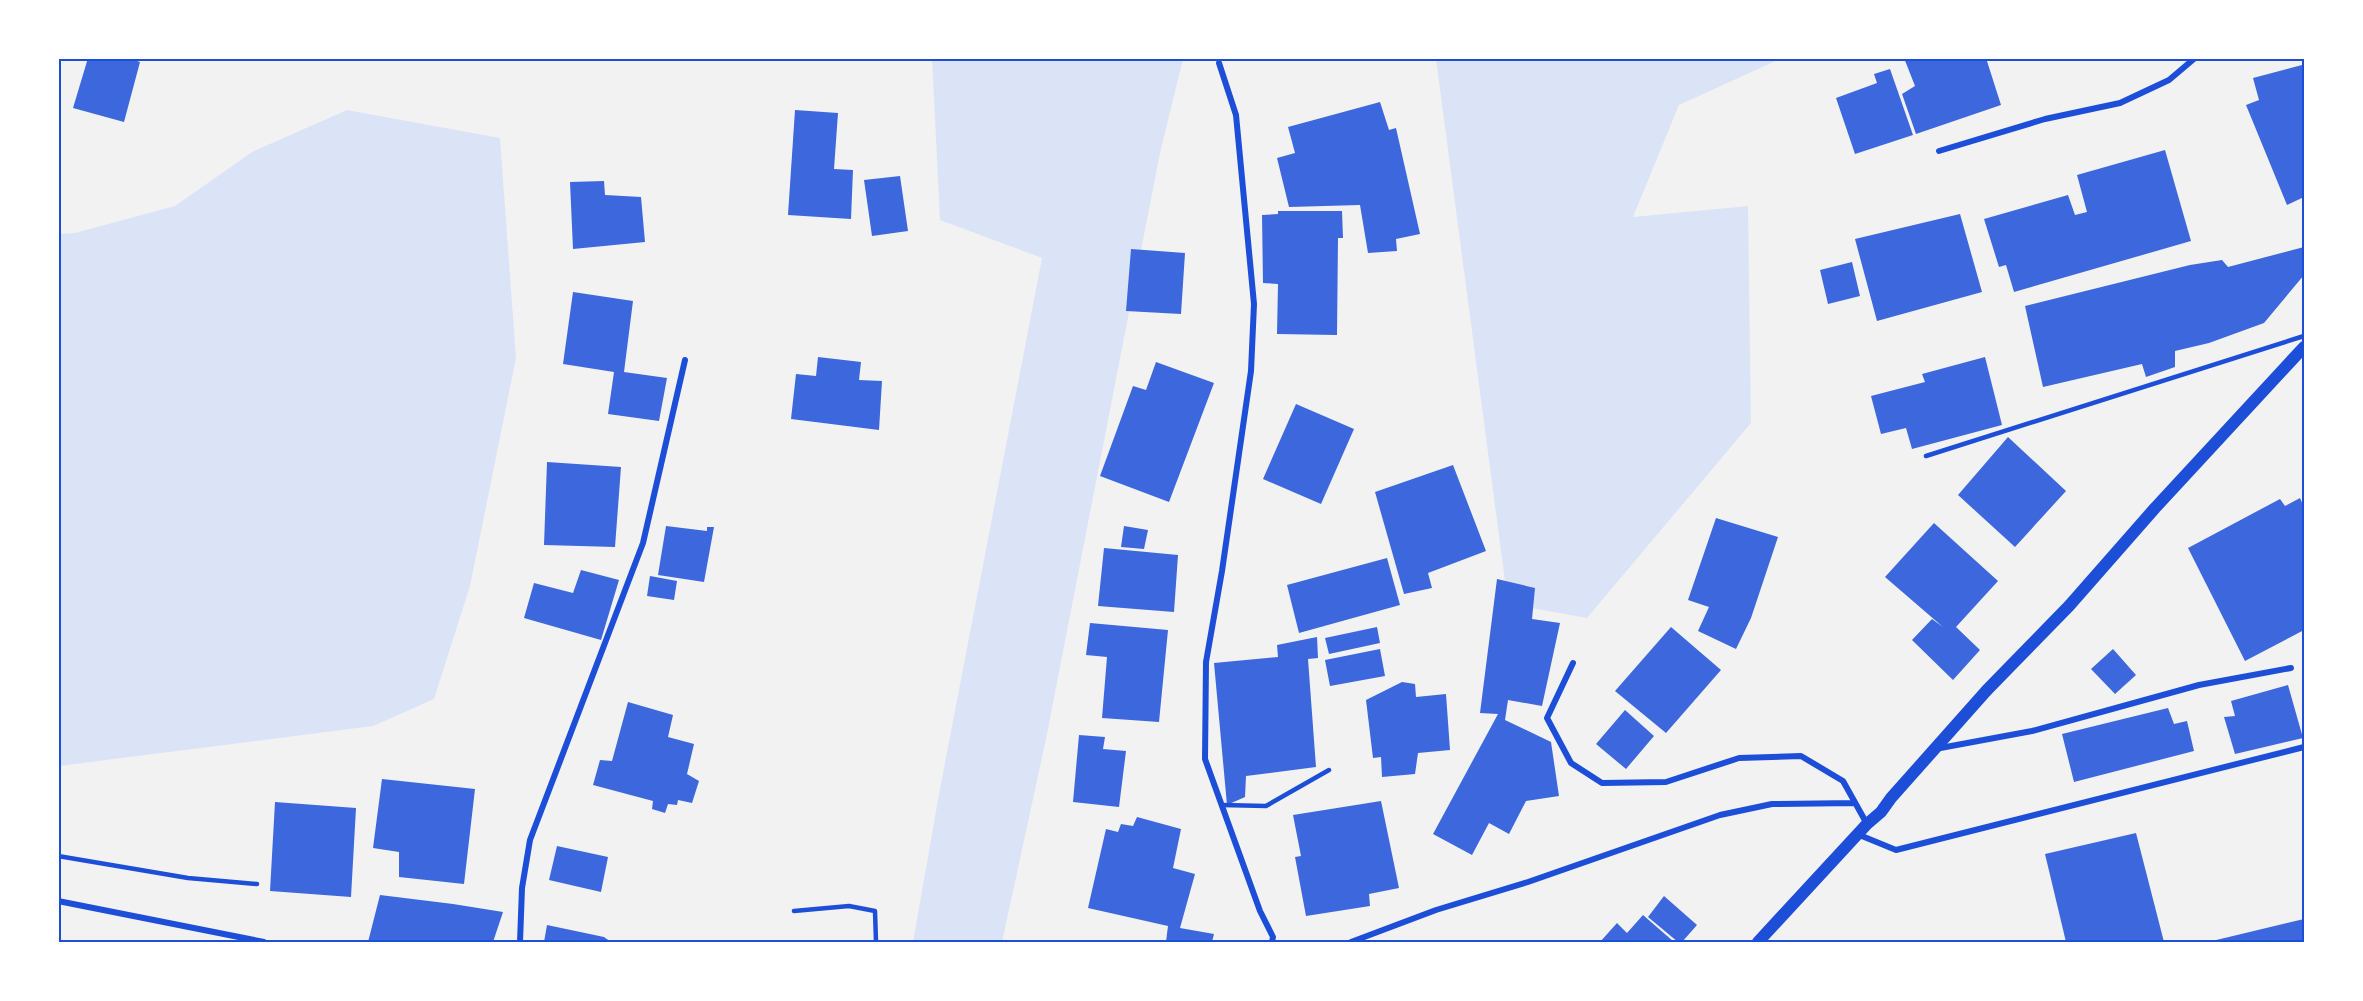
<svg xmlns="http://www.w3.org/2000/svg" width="2363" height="1001" font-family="'Space Grotesk',sans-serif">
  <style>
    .green { fill: #dbe4f7 }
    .building { fill: #3d67dc }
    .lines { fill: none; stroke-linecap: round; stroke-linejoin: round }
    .service { stroke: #1d4ed8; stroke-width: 4.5 }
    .minor { stroke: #1d4ed8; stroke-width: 6 }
    .secondary { stroke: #1d4ed8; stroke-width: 12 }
    .neatline { fill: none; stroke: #1d4ed8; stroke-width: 2 }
  </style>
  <rect width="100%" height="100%" fill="#f2f2f2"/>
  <path class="green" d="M932,59H1183L1160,153L1046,739L1002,942H913L939,794L1042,258L940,220Z
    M1436,59H1780L1679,105L1633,217L1748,206L1751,423L1587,618L1508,604Z
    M347,110L500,138L516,358L470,586L434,699L373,726L59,766V234L75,233L175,206L252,152Z"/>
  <path class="building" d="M88,58H128L140,62L124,122L73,108Z
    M1904,58H1986L2001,105L1916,134L1902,94L1915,86Z
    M2302,65L2304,70V197L2287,205L2246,105L2259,100L2253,78Z
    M1890,69L1913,135L1855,154L1836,98L1877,83L1874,74Z
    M1380,102L1389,130L1396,128L1420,234L1396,239L1397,251L1368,253L1360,205L1289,207L1277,158L1295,153L1288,127Z
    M795,110L838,113L834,169L853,170L851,219L788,215Z
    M2165,150L2191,241L2014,292L2006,265L1999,267L1984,219L2068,195L2075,215L2087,212L2077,175Z
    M900,176L908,231L872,236L864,180Z
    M604,181L605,195L641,197L645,242L573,249L570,182Z
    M1278,211H1342L1343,238H1338L1337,335L1277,334L1278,284L1263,283L1262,215L1278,214Z
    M1960,214L1982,292L1877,321L1855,239Z
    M2304,247V275L2264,323L2209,343L2175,351V367L2146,377L2142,364L2043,387L2025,306L2190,265L2222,260L2228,267Z
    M1131,249L1185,253L1181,314L1126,311Z
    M1852,262L1860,296L1828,304L1820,270Z
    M573,292L633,301L624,372L667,378L659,421L608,414L614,372L563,364Z
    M818,357L861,362L859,380L882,381L879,430L791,419L796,374L816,376Z
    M1985,357L2002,425L1912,449L1906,428L1881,434L1871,396L1925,382L1922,374Z
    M1156,362L1214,383L1169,502L1100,476L1133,386L1146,390Z
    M1296,404L1354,429L1321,504L1263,479Z
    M2008,437L2066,491L2015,547L1958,495Z
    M547,462L621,467L615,547L544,545Z
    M1453,465L1486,551L1428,573L1432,588L1404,594L1375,492Z
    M2300,498L2304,507V630L2245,661L2188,548L2280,499L2285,506Z
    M1716,518L1778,537L1751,618L1736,649L1698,631L1709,607L1688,600Z
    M1934,523L1998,581L1956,627L1980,650L1953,680L1912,640L1932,619L1943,627L1885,577Z
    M666,526L707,531V527H714L704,582L658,575Z
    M1124,526L1148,530L1144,549L1121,547Z
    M1104,548L1178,555L1174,612L1098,606Z
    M1387,558L1400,605L1299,633L1287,585Z
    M581,570L619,580L601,640L524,618L534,583L573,593Z
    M650,576L677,581L674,600L647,596Z
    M1497,579L1535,588L1532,619L1560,623L1542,706L1508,700L1505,720L1551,742L1559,796L1526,801L1509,834L1489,823L1472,855L1433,834L1498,714L1480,713Z
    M1090,623L1168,630L1159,722L1102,718L1107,657L1086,655Z
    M1377,627L1380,643L1329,654L1325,638Z
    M1671,627L1721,670L1666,733L1615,691Z
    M1317,637L1318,658L1308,659L1316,767L1246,776L1245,797L1227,805L1214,663L1278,657L1277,645Z
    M1380,649L1385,676L1330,686L1325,660Z
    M2113,649L2136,675L2115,694L2091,669Z
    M1402,682L1415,684L1416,697L1446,694L1450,750L1418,753L1415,774L1382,777L1381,757L1373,758L1366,700Z
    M2288,685L2303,738L2235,754L2224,717L2235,716L2231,701Z
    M628,702L673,715L668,737L694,744L687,774L699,781L692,803L678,800L677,805L668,804L665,813L652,809L653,801L593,785L600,760L612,761Z
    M2168,708L2174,724L2187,721L2194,751L2074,782L2062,734Z
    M1625,710L1654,736L1626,769L1596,744Z
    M1079,735L1105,737L1103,749L1126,751L1119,807L1073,802Z
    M382,779L475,789L464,884L399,877V852L373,848Z
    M1381,801L1399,888L1369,894L1370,906L1306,916L1295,857L1301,856L1293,815Z
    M275,802L356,808L351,897L270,891Z
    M1137,817L1181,829L1173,868L1195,874L1180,928L1214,934L1212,942H1166L1168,926L1088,908L1106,829L1118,832L1121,824L1133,826Z
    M2136,833L2164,942H2066L2045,854Z
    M557,846L608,857L601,892L549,880Z
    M380,895L453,904L503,912L493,942H368Z
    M1664,896L1697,925L1682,942H1678L1648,917Z
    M1643,915L1674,942H1600L1617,923L1627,933Z
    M2304,919V942H2208Z
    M547,925L604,937L611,942H544Z"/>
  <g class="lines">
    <path class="service" d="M1926,456L2304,336
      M1222,805L1266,806L1329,770
      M58,856L188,878L257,884
      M794,911L849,906L875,911L876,942"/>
    <path class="minor" d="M1219,63L1236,115L1254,304L1251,371L1222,571L1206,662L1205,759L1260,911L1273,937L1272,942
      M1939,151L2045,119L2120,103L2169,80L2195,58
      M1573,663L1547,718L1571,763L1602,783L1666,782L1739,758L1801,756L1843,781L1867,824
      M1935,749L2032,731L2199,685L2291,668
      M1857,834L1896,850L2304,747
      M58,901L264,942
      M520,942L522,888L530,840L643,543L685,360
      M1351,942L1436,910L1528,882L1720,815L1772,804L1855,803"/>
    <path class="secondary" d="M1758,942L1867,824L1881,812L1891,798L1987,690L2069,606L2155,508L2304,347"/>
  </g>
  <rect width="2363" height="1001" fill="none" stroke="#ffffff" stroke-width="120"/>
  <rect x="60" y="60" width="2243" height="881" class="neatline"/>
</svg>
